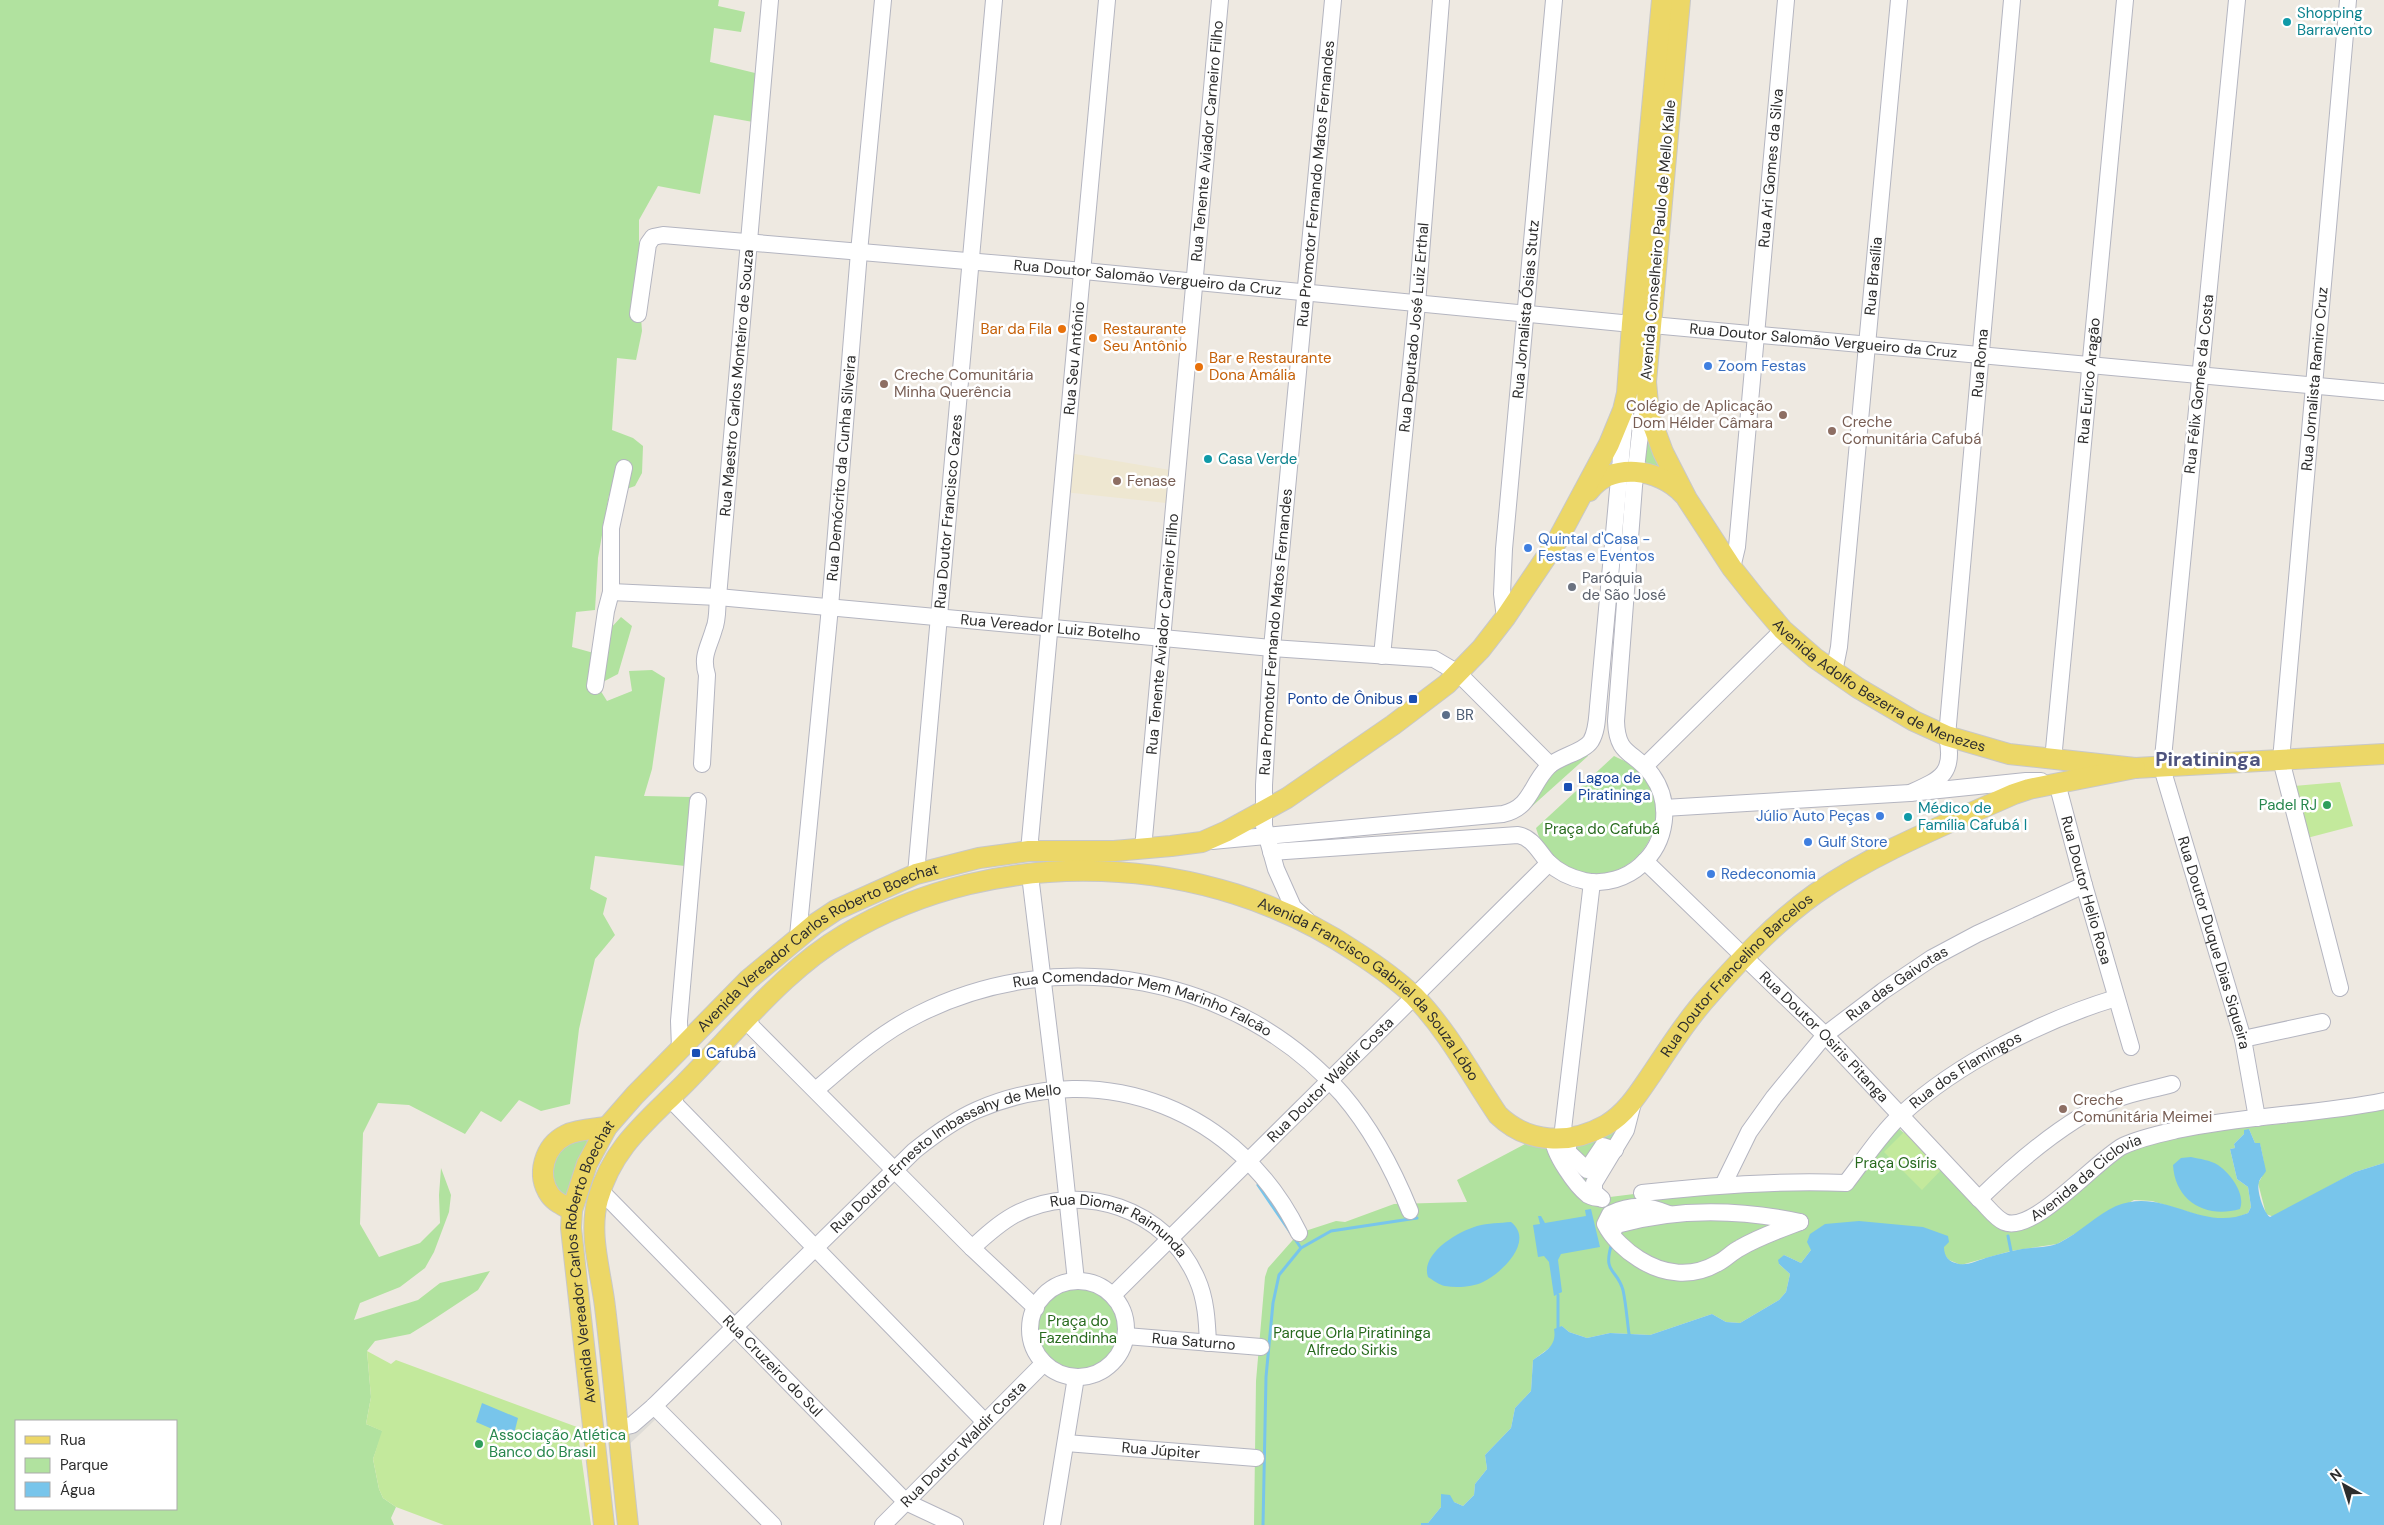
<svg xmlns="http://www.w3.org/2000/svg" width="2384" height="1525" font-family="'DM Sans',sans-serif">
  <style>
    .education { fill: #eee7d1 }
    .green { fill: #b1e29f; fill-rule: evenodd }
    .pitch { fill: #c3e99c }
    .plaza { fill: #dedcd7 }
    .water { fill: #78c5eb }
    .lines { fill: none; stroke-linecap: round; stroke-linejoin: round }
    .stream { stroke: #78c5eb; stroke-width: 3 }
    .minor-casing { stroke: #b4b5c0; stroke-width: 18 }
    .major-casing { stroke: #c8c8c8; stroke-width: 22 }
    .minor { stroke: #fff; stroke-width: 16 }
    .major { stroke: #ecd767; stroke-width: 20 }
    .culture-dot { fill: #0f9aa8; stroke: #fff; stroke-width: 2 }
    .food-dot { fill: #e8710a; stroke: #fff; stroke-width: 2 }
    .shop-dot { fill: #3f7fe0; stroke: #fff; stroke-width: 2 }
    .education-dot { fill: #8d6e63; stroke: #fff; stroke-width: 2 }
    .worship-dot { fill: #6b7280; stroke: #fff; stroke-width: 2 }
    .transit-dot { fill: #1a4fb4; stroke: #fff; stroke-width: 2 }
    .service-dot { fill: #5c6f8a; stroke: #fff; stroke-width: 2 }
    .leisure-dot { fill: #2e9e5b; stroke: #fff; stroke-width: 2 }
    .labels { text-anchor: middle; stroke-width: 5; stroke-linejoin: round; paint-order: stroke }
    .culture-label { font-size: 15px; fill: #0d838f; stroke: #fff; text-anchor: start }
    .street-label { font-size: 15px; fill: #2d2d2d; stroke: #fff }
    .food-label { font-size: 15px; fill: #c56008; stroke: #fff; text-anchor: start }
    .shop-label { font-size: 15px; fill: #366cbe; stroke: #fff; text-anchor: start }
    .education-label { font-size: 15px; fill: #785e54; stroke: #fff; text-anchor: start }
    .worship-label { font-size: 15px; fill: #5b616d; stroke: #fff; text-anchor: start }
    .transit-label { font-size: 15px; fill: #164399; stroke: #fff; text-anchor: start }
    .service-label { font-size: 15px; fill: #4e5e75; stroke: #fff; text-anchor: start }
    .leisure-label { font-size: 15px; fill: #27864d; stroke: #fff; text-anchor: end }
    .park-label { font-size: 15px; fill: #286a1e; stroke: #fff }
    .district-label { font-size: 20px; font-weight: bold; fill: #4e537d; stroke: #fff }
  </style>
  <rect width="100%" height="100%" fill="#eee9e1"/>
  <path class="education" d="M1069,453L1170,470L1166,503L1064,492Z"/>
  <path class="green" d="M0,0H719L718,6L745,12L741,32L714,28L710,62L755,73L753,122L714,115L700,194L658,186L639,220V291L642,331L636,360L617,358L612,430L633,438L643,446L642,473L635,486L609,495L598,558L595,610L576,612L572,647L601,655L610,629L621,617L632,626L618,674L597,685L607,701L632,691L629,671L652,670L665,678L652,769L644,796L691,797L685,866L595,856L590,889L607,898L603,914L615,935L595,959L579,1029L570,1104L541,1111L519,1100L501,1122L481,1111L465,1134L409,1105L378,1103L363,1133L360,1224L379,1257L420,1243L440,1223L439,1195L441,1168L451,1195L449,1212L434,1252L425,1268L400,1287L360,1303L354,1320L418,1300L440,1283L490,1271L478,1290L431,1321L410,1334L375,1341L367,1351L371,1397L366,1424L383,1431L373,1459L379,1489L383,1498L396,1507L391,1518L394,1525H0ZM16,1421H176V1509H16Z
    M1645,406L1674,480L1640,468Z
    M1587,753L1588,756L1529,809L1554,769Z
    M1614,756C1619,759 1626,761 1631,764C1689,805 1639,895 1572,870C1553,863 1541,846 1536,828Z
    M2384,1105V1163L2355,1172L2274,1217L2266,1214L2258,1183C2268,1171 2263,1158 2260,1144L2255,1143L2249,1129L2234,1144L2235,1148L2230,1149L2237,1179L2248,1187L2251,1207L2248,1213L2236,1218H2208L2152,1201L2134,1200L2057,1244L2011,1251L1961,1265L1949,1260L1944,1254V1247L1811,1250L1801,1263L1784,1255L1779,1264L1790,1274L1786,1292L1779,1300L1740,1323L1726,1322L1712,1314L1650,1335L1610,1333L1587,1338L1569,1332L1562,1326L1552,1346L1533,1360L1531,1391L1515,1408L1511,1428L1485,1455L1487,1469L1475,1484L1474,1495L1463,1506L1454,1502L1441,1507L1428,1523H1421V1525H1254L1256,1381L1265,1277L1268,1268L1299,1233L1336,1221L1345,1222L1394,1204L1467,1202L1457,1180L1529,1142L1612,1132L1618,1134L1600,1170L1602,1198L1642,1193L1846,1183L1893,1123L2007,1227L2126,1149L2213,1130L2279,1124Z
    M582,1138L588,1141L589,1145L571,1196L564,1198L549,1180L560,1146Z
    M1037 1329a42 42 0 1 1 84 0a42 42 0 1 1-84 0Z"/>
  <path class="pitch" d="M2340,782L2353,826L2307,838L2294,786Z
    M1904,1132L1942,1169L1922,1190L1884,1152Z
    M367,1351L391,1364L396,1360L577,1427L591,1525H444L396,1507L383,1498L379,1489L373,1459L382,1431L366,1424L371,1397Z"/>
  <path class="plaza" d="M655,1417L657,1418L620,1453L629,1429L634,1434Z"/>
  <path class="water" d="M2249,1129L2255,1143H2260L2266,1171C2264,1175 2260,1178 2259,1182C2256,1190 2264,1213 2270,1217L2355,1172L2384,1163V1525H1421V1523H1428L1441,1507V1494L1450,1495L1454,1502L1463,1506L1474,1495L1475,1484L1487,1469L1485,1455L1511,1428L1515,1408L1531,1391L1533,1360C1546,1351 1557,1346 1554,1329L1562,1326L1569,1332L1587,1338L1610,1333L1650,1335L1712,1314L1726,1322L1740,1323L1779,1300L1786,1292L1790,1274L1779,1264L1778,1260L1784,1255L1801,1263L1811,1250L1807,1242L1810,1234L1825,1224L1859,1221L1923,1227L1948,1236L1949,1242L1944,1247C1944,1257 1949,1262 1959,1264C1968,1266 1981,1259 1989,1257C2000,1254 2010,1251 2022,1249C2034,1247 2047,1248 2059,1243C2079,1233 2098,1214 2116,1206C2164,1186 2201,1233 2248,1213L2251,1207L2248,1187L2237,1179L2230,1149L2235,1148L2234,1144L2244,1134V1130Z
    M2191,1157C2200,1159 2210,1160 2218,1165C2230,1173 2246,1194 2240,1209C2206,1219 2175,1201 2173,1165L2181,1158Z
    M1591,1209L1600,1247L1561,1254L1558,1260L1562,1292L1554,1296L1549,1262L1544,1256L1538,1257L1533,1225L1540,1224L1538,1216H1541L1545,1223L1586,1216L1585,1210Z
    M1511,1222C1535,1241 1502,1273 1483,1282C1473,1287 1457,1288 1445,1286C1439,1285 1433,1280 1428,1277C1420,1254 1457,1232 1477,1226C1488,1223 1500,1223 1511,1222Z
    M482,1403L518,1418L513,1438L476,1422Z"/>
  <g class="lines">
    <path class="stream" d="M1258,1185L1301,1248
      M2008,1236L2011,1251
      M1612,1243C1602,1274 1617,1268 1623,1290C1626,1304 1627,1319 1629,1334
      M1558,1295V1328
      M1263,1525L1266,1377L1273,1303L1279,1275L1301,1248L1331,1231L1417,1218"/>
    <defs>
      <g id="minor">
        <path id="s1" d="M2237,0L2162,768L2243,1039L2257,1118"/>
        <path id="s2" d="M638,314L648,244L653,237L663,235L1084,271L1632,324"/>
        <path id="s3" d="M1652,325L2384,392"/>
        <path id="s4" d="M1732,568L1737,547L1786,0"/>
        <path id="s5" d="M611,592L718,597L1272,648L1434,659L1458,673L1550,765"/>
        <path id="s6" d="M1505,618L1502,594L1504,549L1554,0"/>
        <path id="s7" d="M1382,656L1417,304L1441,0"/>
        <path id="s8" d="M1834,672L1839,647L1899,0"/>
        <path d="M595,686L606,611L611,592V528L624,468"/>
        <path id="s9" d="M2053,760L2125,0"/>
        <path id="s10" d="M702,764L707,675C701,656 709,647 714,629C718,620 717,607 718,597L770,0"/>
        <path d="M1645,766L1783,630"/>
        <path id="s11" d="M2057,783L2084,885L2131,1047"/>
        <path id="s12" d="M1910,793C1941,779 1955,774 1947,736L2012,0"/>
        <path d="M1664,808L1910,793L2026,781H2041"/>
        <path d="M1212,841L1503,814C1532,807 1530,785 1549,766C1560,756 1584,752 1591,741C1597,731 1597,718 1598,707L1625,414"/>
        <path id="s13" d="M1143,849L1220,0"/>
        <path id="s14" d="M1029,851L1107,0"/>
        <path d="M1271,852L1518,835C1533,838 1539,852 1548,862C1558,872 1571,878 1585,881C1605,885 1627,878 1641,865C1667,842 1672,803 1652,775C1634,750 1617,757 1616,721L1634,486L1644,399"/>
        <path id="s15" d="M1645,861L1825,1035L1979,1199C1987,1206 1995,1218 2004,1222C2033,1235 2096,1160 2123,1146C2140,1138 2159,1134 2177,1130C2245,1115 2316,1115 2384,1101"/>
        <path id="s16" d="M916,874L994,0"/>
        <path d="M1030,875L1056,1090L1076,1281"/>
        <path id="s17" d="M1307,920L1293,907L1276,869L1264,826V785L1272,648L1333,0"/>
        <path id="s18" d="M798,936L830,607L859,252L883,0"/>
        <path id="s19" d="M2340,988L2281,760L2348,0"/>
        <path d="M748,1017L752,1027L972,1248L1036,1308"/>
        <path d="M2243,1039L2322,1022"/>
        <path d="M680,1049L679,1021L698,801"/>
        <path id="s20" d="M816,1090C848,1062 880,1033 919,1014C1060,943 1237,975 1342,1094C1372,1129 1393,1169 1410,1211"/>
        <path d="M673,1095L676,1105L985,1422"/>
        <path d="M1568,1137V1152L1587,1170L1603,1146L1615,1150"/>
        <path d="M1553,1138C1553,1153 1576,1186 1588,1195C1592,1197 1596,1198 1600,1198"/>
        <path d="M1562,1138L1592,882"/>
        <path id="s21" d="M1723,1185L1749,1132L1774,1097L1825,1035L1883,991L1932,958L1977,934L2084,885"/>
        <path id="s22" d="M601,1191L906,1502L955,1525"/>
        <path id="s23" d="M1642,1193C1710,1186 1778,1180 1846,1183C1864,1160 1881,1133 1902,1114C1958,1063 2043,1020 2116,998"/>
        <path d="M1602,1199L1594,1192V1183L1626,1130L1634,1099"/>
        <path d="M1979,1199C2017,1162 2069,1116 2119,1098C2136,1092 2155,1089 2172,1084"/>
        <path d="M1669,1214C1648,1205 1632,1204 1610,1214L1605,1224C1612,1238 1626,1251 1639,1259C1664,1275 1692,1278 1718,1263C1726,1259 1732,1252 1740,1248C1759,1237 1779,1230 1800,1222"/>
        <path d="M1612,1234L1616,1225C1676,1208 1739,1209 1800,1222"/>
        <path id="s24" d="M972,1248C985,1236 998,1224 1014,1215C1081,1179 1167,1209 1197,1279C1206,1299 1207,1321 1208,1343"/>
        <circle cx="1078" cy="1329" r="48"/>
        <path id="s25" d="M1113,1295L1549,863"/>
        <path id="s26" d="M1126,1336L1261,1347"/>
        <path d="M654,1406L773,1525"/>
        <path id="s27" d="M618,1428L632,1425L654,1406L914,1151C934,1135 954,1120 977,1110C1104,1055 1240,1112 1299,1233"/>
        <path id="s28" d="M1066,1443L1256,1458"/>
        <path id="s29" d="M883,1525L1044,1363"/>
        <path d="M1052,1525L1076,1377"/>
      </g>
      <g id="major">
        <path id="s30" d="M1680,0L1646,382L1649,414L1663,452L1687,499L1732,568L1755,597L1783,630L1815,658L1858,688L1914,721L1947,736L2009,754L2135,768L2384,754"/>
        <path d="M1589,491C1611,462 1659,468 1683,494"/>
        <path d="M572,1210C564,1206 555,1202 550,1195C536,1175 544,1146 566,1135C578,1129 593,1129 607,1127"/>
        <path id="s31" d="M604,1525L571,1228L572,1210L587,1164L607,1127L635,1095L748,980L815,924L836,910L916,874L979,858L1029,851H1114L1171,846L1202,842L1227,831L1287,798L1393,725L1447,684L1481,649L1505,618L1557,541L1609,444L1623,410L1627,393L1632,324L1662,0"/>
        <path id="s32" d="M628,1525C620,1453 614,1380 605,1307C601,1272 588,1234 598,1199C611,1152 640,1127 674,1094C691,1078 708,1059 724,1042C761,1003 797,963 844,935C998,842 1208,852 1356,952C1376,965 1396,979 1414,996C1448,1031 1471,1075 1498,1115C1528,1144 1570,1145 1606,1125C1627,1113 1640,1091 1653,1072C1671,1045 1689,1017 1711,993C1743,957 1776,922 1815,894C1875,852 1947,824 2014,794L2029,789L2135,768"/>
      </g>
    </defs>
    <use href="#minor" class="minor-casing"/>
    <use href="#major" class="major-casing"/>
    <use href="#minor" class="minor"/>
    <use href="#major" class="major"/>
  </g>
  <g class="culture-dot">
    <circle cx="2287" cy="22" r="5"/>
    <circle cx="1208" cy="459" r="5"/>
    <circle cx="1908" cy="817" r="5"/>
  </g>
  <g class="food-dot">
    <circle cx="1062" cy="329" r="5"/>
    <circle cx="1093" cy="338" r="5"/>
    <circle cx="1199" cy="367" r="5"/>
  </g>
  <g class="shop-dot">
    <circle cx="1708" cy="366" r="5"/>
    <circle cx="1528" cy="548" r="5"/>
    <circle cx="1880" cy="816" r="5"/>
    <circle cx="1808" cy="842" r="5"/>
    <circle cx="1711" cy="874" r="5"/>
  </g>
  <g class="education-dot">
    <circle cx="884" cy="384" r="5"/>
    <circle cx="1783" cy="415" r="5"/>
    <circle cx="1832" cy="431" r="5"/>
    <circle cx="1117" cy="481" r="5"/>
    <circle cx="2063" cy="1109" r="5"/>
  </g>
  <circle class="worship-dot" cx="1572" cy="587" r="5"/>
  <g class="transit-dot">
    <rect x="1408" y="694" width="10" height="10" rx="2.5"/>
    <rect x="1563" y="782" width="10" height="10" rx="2.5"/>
    <rect x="691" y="1048" width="10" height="10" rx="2.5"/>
  </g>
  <circle class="service-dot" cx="1446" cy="715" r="5"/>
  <g class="leisure-dot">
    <circle cx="2327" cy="805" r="5"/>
    <circle cx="479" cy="1444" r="5"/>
  </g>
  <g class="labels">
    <g class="culture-label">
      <text x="2297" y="18">Shopping<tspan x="2297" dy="17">Barravento</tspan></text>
      <text x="1218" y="464">Casa Verde</text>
      <text x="1918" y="813">Médico de<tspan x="1918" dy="17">Família Cafubá I</tspan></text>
    </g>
    <g class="street-label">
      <text dy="5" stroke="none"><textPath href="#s13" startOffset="711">Rua Tenente Aviador Carneiro Filho</textPath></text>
      <text dy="5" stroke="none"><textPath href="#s4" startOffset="402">Rua Ari Gomes da Silva</textPath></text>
      <text dy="5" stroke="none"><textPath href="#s17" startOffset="750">Rua Promotor Fernando Matos Fernandes</textPath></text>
      <text transform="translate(1658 240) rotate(-85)" y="5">Avenida Conselheiro Paulo de Mello Kalle</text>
      <text dy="5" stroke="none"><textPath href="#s8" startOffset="398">Rua Brasília</textPath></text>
      <text dy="5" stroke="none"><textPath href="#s2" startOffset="576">Rua Doutor Salomão Vergueiro da Cruz</textPath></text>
      <text dy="5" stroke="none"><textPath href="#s6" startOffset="310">Rua Jornalista Ósias Stutz</textPath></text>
      <text dy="5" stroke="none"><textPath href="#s7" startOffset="330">Rua Deputado José Luiz Erthal</textPath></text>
      <text dy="5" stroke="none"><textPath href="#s3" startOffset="172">Rua Doutor Salomão Vergueiro da Cruz</textPath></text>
      <text dy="5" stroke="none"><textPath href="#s14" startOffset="495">Rua Seu Antônio</textPath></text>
      <text dy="5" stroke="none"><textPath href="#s12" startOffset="452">Rua Roma</textPath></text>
      <text dy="5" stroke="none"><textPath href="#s9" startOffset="381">Rua Eurico Aragão</textPath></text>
      <text dy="5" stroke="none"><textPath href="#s19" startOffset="618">Rua Jornalista Ramiro Cruz</textPath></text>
      <text dy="5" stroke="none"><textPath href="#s10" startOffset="384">Rua Maestro Carlos Monteiro de Souza</textPath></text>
      <text transform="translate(2199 384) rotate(-84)" y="5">Rua Félix Gomes da Costa</text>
      <text dy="5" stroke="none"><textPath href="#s18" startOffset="470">Rua Demócrito da Cunha Silveira</textPath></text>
      <text dy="5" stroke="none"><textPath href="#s16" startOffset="364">Rua Doutor Francisco Cazes</textPath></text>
      <text dy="5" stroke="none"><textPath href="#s5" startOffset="441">Rua Vereador Luiz Botelho</textPath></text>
      <text dy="5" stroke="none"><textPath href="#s17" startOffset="300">Rua Promotor Fernando Matos Fernandes</textPath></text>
      <text dy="5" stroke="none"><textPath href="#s13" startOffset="216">Rua Tenente Aviador Carneiro Filho</textPath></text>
      <text dy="5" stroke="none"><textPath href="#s30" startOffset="784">Avenida Adolfo Bezerra de Menezes</textPath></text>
      <text dy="5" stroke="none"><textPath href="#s11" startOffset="111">Rua Doutor Helio Rosa</textPath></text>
      <text dy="5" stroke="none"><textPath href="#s1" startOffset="954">Rua Doutor Duque Dias Siqueira</textPath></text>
      <text dy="5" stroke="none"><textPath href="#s31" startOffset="688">Avenida Vereador Carlos Roberto Boechat</textPath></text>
      <text dy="5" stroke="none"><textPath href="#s32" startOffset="1768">Rua Doutor Francelino Barcelos</textPath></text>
      <text dy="5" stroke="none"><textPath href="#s21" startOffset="271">Rua das Gaivotas</textPath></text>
      <text dy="5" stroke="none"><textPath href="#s32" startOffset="1266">Avenida Francisco Gabriel da Souza Lóbo</textPath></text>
      <text dy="5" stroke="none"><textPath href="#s20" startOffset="362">Rua Comendador Mem Marinho Falcão</textPath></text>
      <text dy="5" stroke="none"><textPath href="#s15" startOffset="251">Rua Doutor Osiris Pitanga</textPath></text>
      <text dy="5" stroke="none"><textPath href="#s23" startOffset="371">Rua dos Flamingos</textPath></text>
      <text dy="5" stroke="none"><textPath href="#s25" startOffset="306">Rua Doutor Waldir Costa</textPath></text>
      <text dy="5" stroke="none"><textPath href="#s27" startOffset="432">Rua Doutor Ernesto Imbassahy de Mello</textPath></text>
      <text dy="5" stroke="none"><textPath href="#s15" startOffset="606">Avenida da Ciclovia</textPath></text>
      <text dy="5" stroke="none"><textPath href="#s24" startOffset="168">Rua Diomar Raimunda</textPath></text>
      <text dy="5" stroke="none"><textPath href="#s31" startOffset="268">Avenida Vereador Carlos Roberto Boechat</textPath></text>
      <text dy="5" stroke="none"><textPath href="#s26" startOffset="68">Rua Saturno</textPath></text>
      <text dy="5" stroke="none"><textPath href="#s22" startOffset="245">Rua Cruzeiro do Sul</textPath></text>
      <text dy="5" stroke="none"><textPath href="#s29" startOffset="114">Rua Doutor Waldir Costa</textPath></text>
      <text dy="5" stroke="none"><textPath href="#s28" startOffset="95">Rua Júpiter</textPath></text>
    </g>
    <g class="food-label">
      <text x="1052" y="334" text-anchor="end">Bar da Fila</text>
      <text x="1103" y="334">Restaurante<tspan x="1103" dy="17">Seu Antônio</tspan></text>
      <text x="1209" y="363">Bar e Restaurante<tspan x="1209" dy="17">Dona Amália</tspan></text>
    </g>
    <g class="shop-label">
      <text x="1718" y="371">Zoom Festas</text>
      <text x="1538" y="544">Quintal d'Casa -<tspan x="1538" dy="17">Festas e Eventos</tspan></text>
      <text x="1870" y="821" text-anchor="end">Júlio Auto Peças</text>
      <text x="1818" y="847">Gulf Store</text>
      <text x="1721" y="879">Redeconomia</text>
    </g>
    <g class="education-label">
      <text x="894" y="380">Creche Comunitária<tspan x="894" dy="17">Minha Querência</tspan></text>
      <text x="1773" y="411" text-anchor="end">Colégio de Aplicação<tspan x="1773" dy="17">Dom Hélder Câmara</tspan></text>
      <text x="1842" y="427">Creche<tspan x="1842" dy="17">Comunitária Cafubá</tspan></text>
      <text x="1127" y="486">Fenase</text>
      <text x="2073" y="1105">Creche<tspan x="2073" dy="17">Comunitária Meimei</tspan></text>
    </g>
    <g class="worship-label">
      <text x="1582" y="583">Paróquia<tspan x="1582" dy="17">de São José</tspan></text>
    </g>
    <g class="transit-label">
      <text x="1403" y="704" text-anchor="end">Ponto de Ônibus</text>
      <text x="1578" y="783">Lagoa de<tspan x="1578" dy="17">Piratininga</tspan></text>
      <text x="706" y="1058">Cafubá</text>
    </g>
    <g class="service-label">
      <text x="1456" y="720">BR</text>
    </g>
    <g class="leisure-label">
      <text x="2317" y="810">Padel RJ</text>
      <text x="489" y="1440" text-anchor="start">Associação Atlética<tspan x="489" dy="17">Banco do Brasil</tspan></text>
    </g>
    <g class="park-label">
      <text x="1602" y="834">Praça do Cafubá</text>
      <text x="1896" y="1168">Praça Osíris</text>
      <text x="1078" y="1326">Praça do<tspan x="1078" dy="17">Fazendinha</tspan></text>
      <text x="1352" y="1338">Parque Orla Piratininga<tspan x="1352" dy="17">Alfredo Sirkis</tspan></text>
    </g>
    <g class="district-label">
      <text x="2208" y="766">Piratininga</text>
    </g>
  </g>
  <rect x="15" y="1420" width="162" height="90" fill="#ffffff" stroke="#ababab"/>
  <rect x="25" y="1436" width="25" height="8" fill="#ecd767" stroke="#ababab"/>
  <text x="60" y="1445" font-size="15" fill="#2d2d2d">Rua</text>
  <rect x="25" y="1458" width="25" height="15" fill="#b1e29f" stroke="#ababab"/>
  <text x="60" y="1470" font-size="15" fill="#2d2d2d">Parque</text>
  <rect x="25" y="1482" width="25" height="15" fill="#78c5eb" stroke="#ababab"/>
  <text x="60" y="1495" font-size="15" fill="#2d2d2d">Água</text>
  <g transform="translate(2344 1485) rotate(321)" stroke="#ffffff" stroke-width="4" paint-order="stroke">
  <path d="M0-4L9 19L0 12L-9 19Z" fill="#2d2d2d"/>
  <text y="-8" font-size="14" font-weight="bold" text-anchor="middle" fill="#2d2d2d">N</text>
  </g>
</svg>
